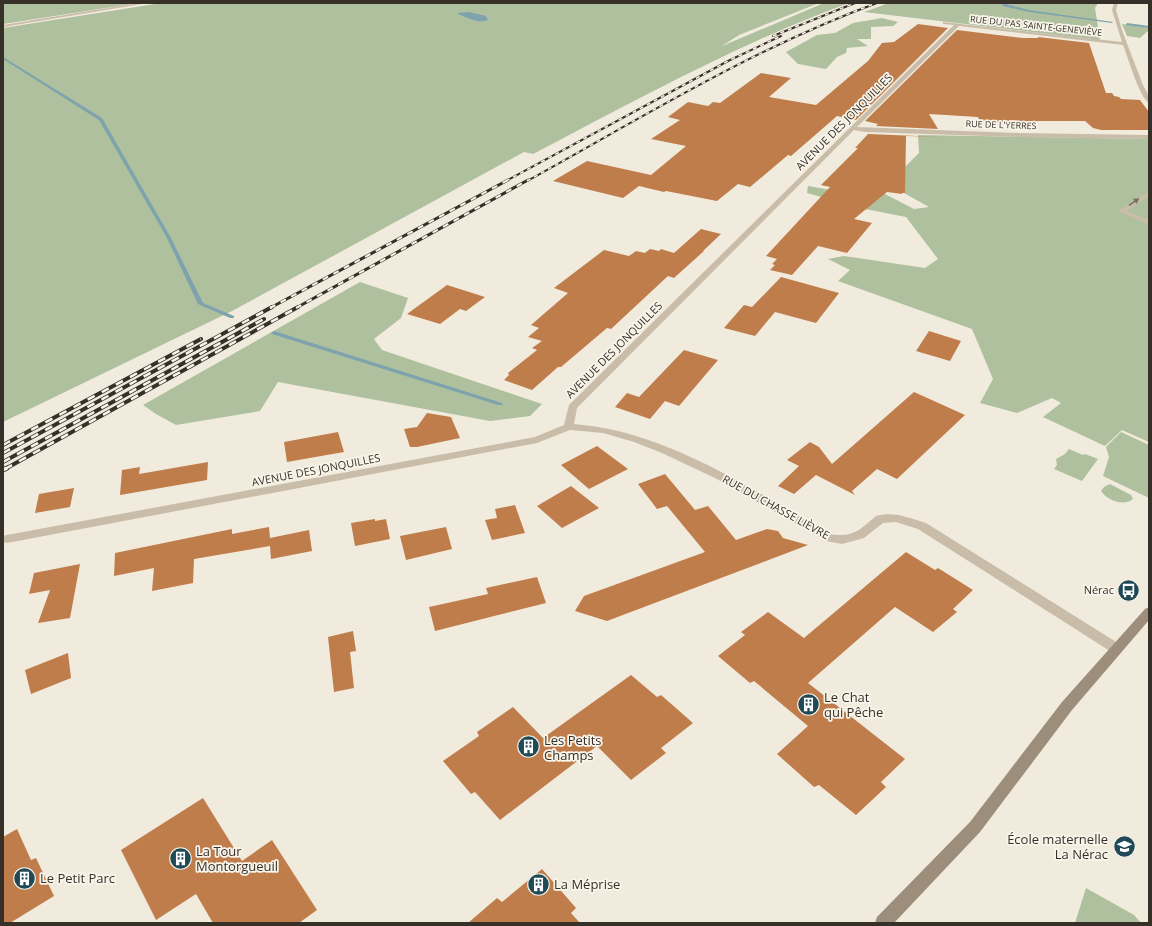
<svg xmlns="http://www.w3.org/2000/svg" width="1152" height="926" font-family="'Open Sans',sans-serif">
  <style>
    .green { fill: #aec09e }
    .water { fill: #7ea3ad }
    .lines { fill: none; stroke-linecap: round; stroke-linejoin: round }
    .stream { fill: #7ea3ad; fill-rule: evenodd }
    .building { fill: #c07d4c }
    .minor { fill: #c9bdaa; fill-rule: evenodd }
    .tertiary { fill: #c9bdaa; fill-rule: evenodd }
    .secondary { fill: #9d8d7b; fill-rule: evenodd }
    .rail-far3-casing { stroke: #373029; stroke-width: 2 }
    .rail-far2-casing { stroke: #373029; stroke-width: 3 }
    .rail-far1-casing { stroke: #373029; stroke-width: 4 }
    .rail-casing { stroke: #373029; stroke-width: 5 }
    .rail-far3 { stroke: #f9f5ea; stroke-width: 1.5; stroke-dasharray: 4; stroke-linecap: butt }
    .rail-far2 { stroke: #f9f5ea; stroke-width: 2; stroke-dasharray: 6; stroke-linecap: butt }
    .rail-far1 { stroke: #f9f5ea; stroke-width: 2.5; stroke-dasharray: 8; stroke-linecap: butt }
    .rail { stroke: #f9f5ea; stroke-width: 3.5; stroke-dasharray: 10; stroke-linecap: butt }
    .oneway { fill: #796f63 }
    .labels { text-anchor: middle; stroke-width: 3.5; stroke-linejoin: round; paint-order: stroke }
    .far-street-label { font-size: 9px; fill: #373029; stroke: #f9f5ea }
    .street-label { font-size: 11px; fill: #373029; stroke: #f9f5ea }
    .poi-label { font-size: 11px; fill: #373029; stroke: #f9f5ea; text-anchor: end }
    .near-poi-label { font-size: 13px; fill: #373029; stroke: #f9f5ea; text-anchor: start }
  </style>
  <rect width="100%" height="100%" fill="#f1ebdd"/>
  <path class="green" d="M3,3H138L3,24Z
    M161,3H819L739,35L722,46L824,3H849C739,43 637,100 533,154L524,152L232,311L3,422V28Z
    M889,3H1098L1095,8L1100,40L864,12Z
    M882,18L898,22L893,26L871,27V39H857L868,46L847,48L846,53L837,57L826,69L798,64L786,52L817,35L835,33L853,23Z
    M1122,24L1149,28V30L1140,38L1127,36Z
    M918,135L1149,139V442L1122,430L1105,446L1043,417L1061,403L1052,398L1017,413L980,403L993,379L972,329L838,281L850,270L828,259L844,256L925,268L938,259L906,217L860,208L807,193L808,186L848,193L881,192L914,209L929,207L888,184L919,153Z
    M360,282L408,298L401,318L374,339L382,350L542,404L530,416L490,421L278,382L260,411L176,425L156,414L143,405Z
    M1121,432L1149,445V498L1103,476L1109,457L1106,447Z
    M1069,449L1083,455L1085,454L1098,459L1082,481L1054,469L1057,465L1056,459L1065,454Z
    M1110,484L1131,495L1133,499C1123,507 1107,500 1101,491L1104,487Z
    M1086,888L1134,915L1141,923H1075Z"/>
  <path class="water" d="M469,12L486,16L488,20C477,24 469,18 458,14V13Z"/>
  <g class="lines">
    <path class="stream" d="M1002,3L1029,10L1113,22L1112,23L1029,12L1003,6Z
      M1127,23L1149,26V28L1126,25Z
      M3,57L102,118L171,238L203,303L234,316V318H230L198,304L167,238L99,120L3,59Z
      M274,331L502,403L503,404L502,405H498L272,334L271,333Z"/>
  </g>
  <path class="building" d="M918,24L948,28L856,120L837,116L791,156L788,155L750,187L738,184L717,201L666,191L664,192L639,186L623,198L553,181L587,161L651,175L686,146L651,139L680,120L668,117L688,102L708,106L713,102L720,103L761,73L791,78L769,97L816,105L868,61L882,43L894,42Z
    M957,30L1023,38H1038V37L1089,43L1106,93H1112L1114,96L1119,97L1121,99L1140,100L1149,112V130H1101L1093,128L1085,121H1036L1038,122H1027L1028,124L1006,123L980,122L978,117L929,114L938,129L876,126L878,124L865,121Z
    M868,134L943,137L906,136L905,193H902V194L887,192L854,219L872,223L847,253L818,246L792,275L770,270L775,265L772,264L777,259L766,256L830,187L821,185L858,148H855Z
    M701,229L721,234L703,251H704L674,278L668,276L611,329L607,328L561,367H558L532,390L504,380L509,375L508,373L537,350L532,348L542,341L528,337L539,328L531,325L568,293L554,288L604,250L629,256L636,251L645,253L650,249L659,251L661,249L674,253Z
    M781,277L839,293L816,323L775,312L755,336L724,328L744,305L752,307Z
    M447,285L485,297L466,311L460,309L440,324L407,314Z
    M929,331L961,341L950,361L916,351Z
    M684,350L718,360L679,406L665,401L650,419L615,407L627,393L639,397Z
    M914,392L965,415L897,479L877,469L852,491L855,495L816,475L794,494L778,486L799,466L787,460L810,442L819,447L832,464Z
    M427,413L451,417L460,438L417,447H410L404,429L417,427Z
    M338,432L344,452L287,462L284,442Z
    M597,446L628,469L589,489L561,465Z
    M208,462L207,480L120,495L122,470L140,467L139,474Z
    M665,474L695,510L708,506L736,540L767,529L778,531L783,538L808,545L607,621L575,611L584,596L705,552L667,506L657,509L638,484Z
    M571,486L599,508L562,528L537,506Z
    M74,488L70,507L35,513L39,494Z
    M515,505L525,533L492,540L485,520L497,518L495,509Z
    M375,519V521L386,519L390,539L355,546L351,523Z
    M269,527L270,538L309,530L312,551L271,559L270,546L194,559L193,583L152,591L154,568L114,576L115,553L232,529V534Z
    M446,527L452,549L406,560L400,536Z
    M906,552L935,570L938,568L973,590L953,609L957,612L933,632L895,607L808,683L905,759L881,782L886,787L856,815L819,785L814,787L777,754L808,726L754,681L750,683L718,656L745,635L741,632L768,612L804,638Z
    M80,564L70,618L38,623L50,590L29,594L34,573Z
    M537,577L546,603L435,631L429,607L488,594L486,588Z
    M353,631L356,651L350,652L354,688L334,692L328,637Z
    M68,653L71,678L31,694L25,670Z
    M631,675L657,697L661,695L693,723L661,748L666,753L631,780L597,746L500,820L475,792L471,794L443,761L479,736L477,732L513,707L543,738Z
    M203,798L242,861L272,840L317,910L299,923H213L196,894L156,920L121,850Z
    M17,829L31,860L36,858L54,896L10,923H3V837Z
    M542,869L576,908L571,913L580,923H468L497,898L502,902Z"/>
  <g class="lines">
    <path class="minor" d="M1114,3H1118L1116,10L1123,33L1143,85L1149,96V103C1139,97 1128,57 1123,45L959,26L857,127L1017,133L1149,135V139L1017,137L865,132L854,130L577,408L574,424C662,430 754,489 829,534C853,538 858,531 876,516C894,511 909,518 926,523L1121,645L1123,649L1121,653L1117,654L1113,653L918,529L896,522L883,523L864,538L842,544L826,541L717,479L662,453L634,442L603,433L570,430L537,443L7,543L3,542V536L7,535L535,437L564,425L569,405L954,25L943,24V22L1122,42L1112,10Z
      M1149,191V196L1127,211L1149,220V225L1120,212V210Z"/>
    <path class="tertiary" d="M138,3H148L3,27V25Z"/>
    <path class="secondary" d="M1149,607V620L1072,710L980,832L894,923H875L877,917L970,822L1062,702L1145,609Z"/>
    <defs>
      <path id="rail-far3" d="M773,36L855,3
        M506,181L728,61L781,36
        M527,181C641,118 754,48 877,3"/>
      <path id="rail-far2" d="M270,308L508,180
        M296,308L528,180"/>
      <path id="rail-far1" d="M3,445L201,339
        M3,453L272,307
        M3,462L264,319
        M5,469L298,307"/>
      <path id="rail" d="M3,470L7,468"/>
    </defs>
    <use href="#rail-far3" class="rail-far3-casing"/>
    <use href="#rail-far2" class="rail-far2-casing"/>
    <use href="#rail-far1" class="rail-far1-casing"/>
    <use href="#rail" class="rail-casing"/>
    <use href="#rail-far3" class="rail-far3"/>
    <use href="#rail-far2" class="rail-far2"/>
    <use href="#rail-far1" class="rail-far1"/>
    <use href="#rail" class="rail"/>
  </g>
  <defs><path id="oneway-solid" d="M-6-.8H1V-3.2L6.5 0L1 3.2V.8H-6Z"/></defs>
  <use class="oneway" href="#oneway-solid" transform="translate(1134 202) rotate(-34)"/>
  <defs>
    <symbol id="bus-disc" viewBox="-11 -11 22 22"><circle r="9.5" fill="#204956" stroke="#f9f5ea"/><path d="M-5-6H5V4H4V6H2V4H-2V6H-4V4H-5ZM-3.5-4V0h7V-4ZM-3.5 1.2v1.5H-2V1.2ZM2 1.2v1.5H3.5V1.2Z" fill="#fff"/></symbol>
    <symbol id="building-disc" viewBox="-11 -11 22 22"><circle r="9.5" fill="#204956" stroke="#f9f5ea"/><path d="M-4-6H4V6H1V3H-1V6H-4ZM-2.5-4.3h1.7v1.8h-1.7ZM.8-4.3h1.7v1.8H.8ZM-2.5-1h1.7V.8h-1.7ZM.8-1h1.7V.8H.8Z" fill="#fff"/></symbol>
    <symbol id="school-disc" viewBox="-11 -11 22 22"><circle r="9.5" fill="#204956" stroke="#f9f5ea"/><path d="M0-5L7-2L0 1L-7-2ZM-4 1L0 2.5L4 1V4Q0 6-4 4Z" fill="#fff"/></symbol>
  </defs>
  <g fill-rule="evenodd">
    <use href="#bus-disc" x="1116" y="578" width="25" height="25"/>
    <use href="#building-disc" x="796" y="692" width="25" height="25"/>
    <use href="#building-disc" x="516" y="734" width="25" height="25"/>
    <use href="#school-disc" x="1112" y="834" width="25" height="25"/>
    <use href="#building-disc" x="168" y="846" width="25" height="25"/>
    <use href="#building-disc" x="12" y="866" width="25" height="25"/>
    <use href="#building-disc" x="526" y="872" width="25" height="25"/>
  </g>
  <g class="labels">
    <g class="far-street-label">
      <text transform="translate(1036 26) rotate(6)" y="3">RUE DU PAS SAINTE-GENEVIÈVE</text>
      <text transform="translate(1001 125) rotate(2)" y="3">RUE DE L'YERRES</text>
    </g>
    <g class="street-label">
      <text transform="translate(844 122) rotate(-45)" y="4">AVENUE DES JONQUILLES</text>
      <text transform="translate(614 350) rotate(-45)" y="4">AVENUE DES JONQUILLES</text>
      <text transform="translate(316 470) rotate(-11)" y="4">AVENUE DES JONQUILLES</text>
      <text transform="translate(776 507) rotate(29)" y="4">RUE DU CHASSE LIÈVRE</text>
    </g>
    <g class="poi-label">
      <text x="1114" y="594">Nérac</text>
    </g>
    <g class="near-poi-label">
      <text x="824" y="702">Le Chat<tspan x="824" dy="15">qui Pêche</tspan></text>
      <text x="544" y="745">Les Petits<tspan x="544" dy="15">Champs</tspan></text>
      <text x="1108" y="844" text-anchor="end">École maternelle<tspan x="1108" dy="15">La Nérac</tspan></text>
      <text x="196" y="856">La Tour<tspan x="196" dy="15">Montorgueuil</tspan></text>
      <text x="40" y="883">Le Petit Parc</text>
      <text x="554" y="889">La Méprise</text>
    </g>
  </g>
  <rect width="1152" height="926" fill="none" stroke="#373029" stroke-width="8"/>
</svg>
